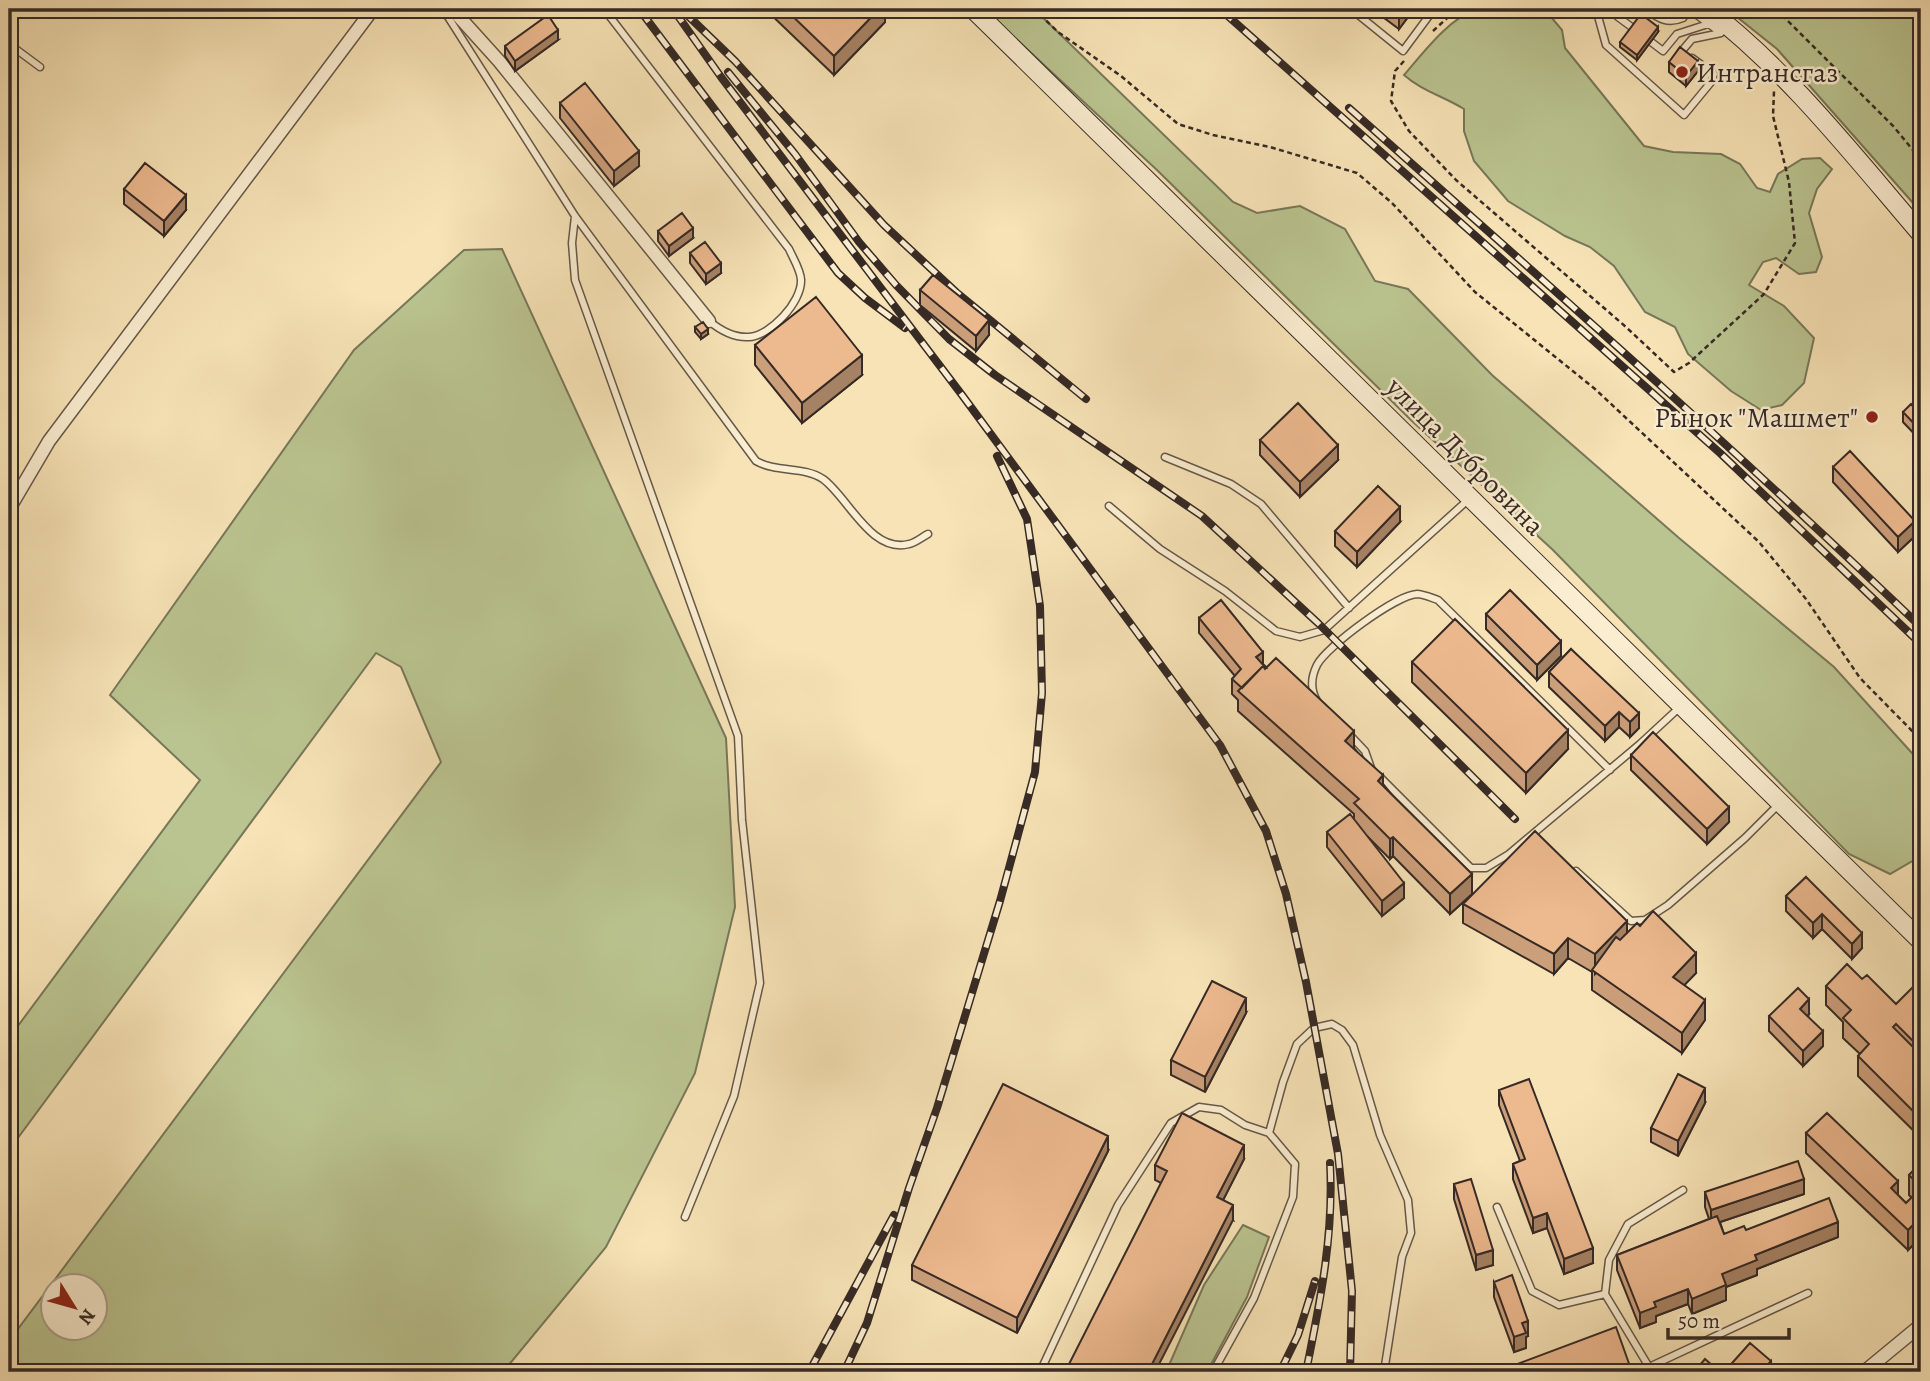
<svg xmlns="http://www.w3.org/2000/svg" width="1930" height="1381" font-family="Alegreya,serif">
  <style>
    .green { fill: #bac490; stroke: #78775a; stroke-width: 2; fill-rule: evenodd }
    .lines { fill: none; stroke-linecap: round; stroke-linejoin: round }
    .service-casing { stroke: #665849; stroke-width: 9 }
    .minor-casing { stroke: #665849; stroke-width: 15 }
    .secondary-casing { stroke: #362a25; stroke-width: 20 }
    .path { stroke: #362a25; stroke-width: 2.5; stroke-dasharray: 5 3.5; stroke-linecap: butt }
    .service { stroke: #faedd0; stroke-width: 6 }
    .minor { stroke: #faedd0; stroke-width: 12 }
    .secondary { stroke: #faedd0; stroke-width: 18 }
    .rail-casing { stroke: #362a25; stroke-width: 8 }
    .rail { stroke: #faedd0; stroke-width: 5; stroke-dasharray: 16; stroke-linecap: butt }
    .wall { fill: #cc9f7b; stroke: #362a25; stroke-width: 2 }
    .shaded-wall { fill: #a68264; stroke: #362a25; stroke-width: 2 }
    .building { fill: #edb98f; stroke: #362a25; stroke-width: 2 }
    .poi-dot { fill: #8f2418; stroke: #faedd0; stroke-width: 2.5 }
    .labels { text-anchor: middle; stroke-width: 5; stroke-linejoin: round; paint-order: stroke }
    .poi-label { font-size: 28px; fill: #362a25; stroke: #faedd0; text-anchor: start }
    .street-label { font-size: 28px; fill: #362a25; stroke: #faedd0 }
  </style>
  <rect width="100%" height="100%" fill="#f7e3b6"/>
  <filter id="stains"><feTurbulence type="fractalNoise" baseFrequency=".00286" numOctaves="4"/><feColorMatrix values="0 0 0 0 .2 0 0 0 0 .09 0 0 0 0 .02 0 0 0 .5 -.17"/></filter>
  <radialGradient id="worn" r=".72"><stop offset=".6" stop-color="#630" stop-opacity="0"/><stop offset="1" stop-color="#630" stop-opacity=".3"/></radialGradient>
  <path class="green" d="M984,9H1034L1233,202L1257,213L1300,206L1345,229L1375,281L1408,289L1492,375L1679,538L1834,667L1921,763V856L1890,874L1849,854L1553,550L1412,421L1158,171Z
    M1477,9H1509L1551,17L1562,30L1565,48L1644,146L1673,152L1721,154L1740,164L1757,188L1770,192L1778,174L1802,159L1820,158L1832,169L1817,189L1809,213L1822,257L1816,272L1799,274L1776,258L1763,262L1749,285L1784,306L1814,338L1804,383L1782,405L1761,410L1731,391L1688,354L1675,327L1645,312L1614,266L1590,247L1565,236L1508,201L1474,161L1464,131V109C1443,96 1422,91 1404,75C1423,53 1449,18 1477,9Z
    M1727,9H1921V212L1777,49Z
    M502,249L726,738L735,907L695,1073L606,1247L503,1372H9V1341L441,762L401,667L376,653L9,1150V1038L200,780L110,695L354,350L464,250ZM94,1286V1328H52V1286Z
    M1243,1225L1269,1237L1247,1297L1207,1372H1166L1204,1285Z"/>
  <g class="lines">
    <defs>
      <path id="service" d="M443,9L575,216L756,461C777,473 804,466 823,479C848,497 871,554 909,544C915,543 922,537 928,534
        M604,9L789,249C793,258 801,271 801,280C802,302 770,336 749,337C734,338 720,330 709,321
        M1351,9L1403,51L1434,9
        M1596,9L1606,45L1684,115L1712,81L1714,74L1692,58
        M1614,9L1618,17L1637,31
        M1645,9C1658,18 1667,25 1683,18L1689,9L1721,33L1692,39L1681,52L1683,53
        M1646,38L1663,51L1677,34L1708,24
        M9,44L40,67
        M575,216L572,243L575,280L738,736L742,820L760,983L734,1096L685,1217
        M1165,457L1231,484L1261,504L1349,608
        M1109,506L1160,549L1225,591L1276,631L1300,637L1324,630L1469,499
        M1317,701C1310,689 1311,677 1317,665C1326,647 1396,595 1417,594C1423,594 1432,598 1438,600L1610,770
        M1349,734L1365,751L1371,768
        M1379,776L1471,868H1486L1509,854L1640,744L1680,707
        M1576,871L1631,921L1645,920L1668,905L1745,838L1779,804
        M1269,1133L1283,1082L1297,1044L1314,1028L1332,1024L1342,1030L1353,1045L1380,1135L1408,1200L1411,1233L1402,1257L1384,1372
        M1497,1207L1532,1291L1559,1305L1605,1294
        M1649,1367L1605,1294L1609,1260L1628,1224L1683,1190
        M1040,1372L1118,1205L1171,1123L1199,1107L1221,1110L1245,1125L1269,1133L1295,1164L1293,1197L1254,1298L1213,1372
        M1649,1372V1367L1808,1293"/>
      <path id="minor" d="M452,9L499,61L709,321
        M9,509L49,441L373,9
        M1864,1372L1921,1325"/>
      <path id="secondary" d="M973,9L1921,941
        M1707,9C1789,72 1854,156 1921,234"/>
    </defs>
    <use href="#service" class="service-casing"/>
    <use href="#minor" class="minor-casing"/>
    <use href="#secondary" class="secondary-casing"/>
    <path class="path" d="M1034,9L1058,32L1121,76L1178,124L1213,135L1270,147L1357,173L1392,203L1475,292L1595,389L1759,542L1806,599L1860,678L1921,740
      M1776,9L1894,127L1921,160
      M1433,31L1457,9
      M1404,61L1395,71L1391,101L1409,131L1456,180L1626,327L1674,372L1689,363L1764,294L1795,243L1789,182L1773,116L1774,91"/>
    <use href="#service" class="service"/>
    <use href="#minor" class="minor"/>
    <use href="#secondary" class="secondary"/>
    <defs>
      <path id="rail" d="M639,9L838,273L865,298L905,328
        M673,9L721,77L962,395L1220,745L1266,831L1286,894L1306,982L1338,1154L1352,1291L1350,1372
        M681,9L735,61L884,225L956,292L1086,399
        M1220,9L1720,453L1921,644
        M728,72L795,154L859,242L896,285L949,339L995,375L1202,516L1319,624L1515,819
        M1349,108C1542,279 1735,449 1921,627
        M809,1372L894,1215
        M844,1372L867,1323L909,1188L937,1108L1000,901L1035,772L1042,693L1040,606L1027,519L997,456
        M1280,1372L1298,1335L1315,1281
        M1306,1372C1320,1302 1334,1235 1330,1163"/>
    </defs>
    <use href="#rail" class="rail-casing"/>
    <use href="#rail" class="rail"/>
  </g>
  <path class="wall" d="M765,9H885V22L834,75Z
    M1372,9H1414L1399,29Z
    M1658,32L1637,60L1620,47V42Z
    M558,40L515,71L505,56V46Z
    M1669,62L1698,71L1686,86L1669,72Z
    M560,103L639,166L614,186L560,118Z
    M124,189L186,210L164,236L124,204Z
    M658,231L693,238L669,256L658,241Z
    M690,253L721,273L706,284L690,263Z
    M920,290L989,335L976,351L920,305Z
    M695,327L708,334L701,339L695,332Z
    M755,345L862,375L802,423L755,365Z
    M1903,412L1921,415V441L1903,422Z
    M1260,440L1338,460L1300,497L1260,455Z
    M1833,467L1915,536L1898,552L1833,482Z
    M1400,522L1357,567L1335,546V531Z
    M1486,614L1561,656L1537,680L1486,629Z
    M1199,618L1263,664L1354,748L1472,894L1450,914L1393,856L1390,859L1367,836L1404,898L1382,916L1327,847V832L1354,819V814L1238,711V700L1232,694V679L1235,676L1199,633Z
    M1571,649L1639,728L1630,737L1619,727L1605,741L1549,687V672Z
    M1412,662L1568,749L1526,793L1412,682Z
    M1631,755L1729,822L1707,844L1631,770Z
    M1806,877L1862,948L1852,959L1822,929L1813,938L1786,911V896Z
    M1463,904L1627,933L1696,973L1684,985L1705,1020L1682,1053L1592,990V972L1568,958L1554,974L1463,923Z
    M1862,979L1896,1004L1921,989V1138L1858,1076V1056L1860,1054L1843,1038V1022L1826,1005V986Z
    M1246,1013L1205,1092L1171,1075V1060Z
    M1809,1014L1808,1016L1823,1046L1803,1066L1769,1031V1016Z
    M1499,1090L1593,1263L1564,1274L1547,1228L1533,1233L1513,1179V1164L1520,1161L1499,1105Z
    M1705,1103L1678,1156L1651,1142V1128Z
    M1806,1133L1898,1195L1906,1203L1912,1198L1909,1195V1175L1921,1163V1237L1908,1250L1806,1153Z
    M1108,1151L1017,1333L912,1280V1265Z
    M1244,1159L1223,1200L1233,1220L1155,1180V1165Z
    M1454,1184L1493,1265L1476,1270L1454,1199Z
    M1705,1192L1804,1194L1720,1222L1724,1234L1746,1230L1838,1237L1757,1269V1275L1726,1287V1300L1692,1314L1688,1304L1656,1316V1322L1640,1328L1617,1270V1255L1709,1219L1705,1207Z
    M1494,1282L1528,1336L1526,1337V1348L1514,1352L1494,1297Z"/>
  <path class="shaded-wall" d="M879,9H885V22L834,75V56Z
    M1403,9H1414L1399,29V14Z
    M1658,27V32L1637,60V55Z
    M558,30V40L515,71V61Z
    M1698,61V71L1686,86V76Z
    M639,151V166L614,186V171Z
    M186,195V210L164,236V221Z
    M693,228V238L669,256V246Z
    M721,263V273L706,284V274Z
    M989,320V335L976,351V336Z
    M708,329V334L701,339V334Z
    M862,355V375L802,423V403Z
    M1338,445V460L1300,497V482Z
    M1400,507V522L1357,567V552Z
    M1915,521V536L1898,552V537Z
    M1561,641V656L1537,680V665Z
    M1263,652V667L1256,657Z
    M1619,712V727L1605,741V726Z
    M1639,713V728L1630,737V722Z
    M1568,730V749L1526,793V773Z
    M1354,731V751L1345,741Z
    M1383,775V795L1378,781Z
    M1729,807V822L1707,844V829Z
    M1393,837V856L1390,859V839Z
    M1472,874V894L1450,914V894Z
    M1404,883V898L1382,916V901Z
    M1822,914V929L1813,938V923Z
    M1627,921V941L1595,974V954Z
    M1862,933V948L1852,959V944Z
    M1568,938V958L1554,974V954Z
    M1696,953V973L1673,997V977Z
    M1246,998V1013L1205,1092V1077Z
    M1809,999V1014L1800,1024V1009Z
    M1705,1000V1020L1682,1053V1033Z
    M1823,1031V1046L1803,1066V1051Z
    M1705,1088V1103L1678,1156V1141Z
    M1108,1136V1151L1017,1333V1318Z
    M1244,1145V1159L1217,1212V1197Z
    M1804,1179V1194L1711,1225V1210Z
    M1898,1181V1201L1891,1188Z
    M1233,1205V1220L1155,1372H1148Z
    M1547,1213V1228L1533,1233V1218Z
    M1921,1217V1237L1908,1250V1230Z
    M1838,1222V1237L1757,1269V1275L1726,1287V1300L1692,1314V1299L1722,1274L1755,1255Z
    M1593,1248V1263L1564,1274V1259Z
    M1493,1250V1265L1476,1270V1255Z
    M1688,1289V1304L1656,1316V1322L1640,1328V1313L1654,1302Z
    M1528,1321V1336L1526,1337V1348L1514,1352V1337L1522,1323Z
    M1771,1361V1372H1761Z"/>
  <path class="building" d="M785,9H879L834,56Z
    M1392,9H1403L1399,14Z
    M1641,14L1658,27L1637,55L1620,42Z
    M548,15L558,30L515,61L505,46Z
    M1680,47L1698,61L1686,76L1669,62Z
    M585,83L639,151L614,171L560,103Z
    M145,163L186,195L164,221L124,189Z
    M682,213L693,228L669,246L658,231Z
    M705,242L721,263L706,274L690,253Z
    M933,275L989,320L976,336L920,290Z
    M816,297L862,355L802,403L755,345Z
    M703,322L708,329L701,334L695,327Z
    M1298,403L1338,445L1300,482L1260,440Z
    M1911,404L1921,415V431L1903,412Z
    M1850,451L1915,521L1898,537L1833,467Z
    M1378,486L1400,507L1357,552L1335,531Z
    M1510,590L1561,641L1537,665L1486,614Z
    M1221,600L1263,652L1256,657L1266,668H1265L1263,666L1242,688L1232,679L1241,669L1199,618Z
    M1455,619L1568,730L1526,773L1412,662Z
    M1571,649L1639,713L1630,722L1619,712L1605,726L1549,672Z
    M1276,658L1354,731L1345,741L1383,775L1378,781L1472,874L1450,894L1393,837L1390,839L1354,803L1359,799L1238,691L1263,666L1265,669Z
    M1653,732L1729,807L1707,829L1631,755Z
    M1350,814L1404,883L1382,901L1327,832Z
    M1535,831L1627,921L1595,954L1568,938L1554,954L1463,904Z
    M1806,877L1862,933L1852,944L1822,914L1813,923L1786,896Z
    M1653,911L1696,953L1673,977L1705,1000L1682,1033L1592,970L1616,937L1620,940L1637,923L1640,926Z
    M1847,964L1862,979L1867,975L1896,1004L1916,984L1921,989V1049L1896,1024L1893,1027L1921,1055V1119L1858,1056L1869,1044L1843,1018L1851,1010L1826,986Z
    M1212,981L1246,998L1205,1077L1171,1060Z
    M1798,988L1809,999L1800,1009L1823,1031L1803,1051L1769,1016Z
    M1678,1074L1705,1088L1678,1141L1651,1128Z
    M1529,1079L1593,1248L1564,1259L1547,1213L1533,1218L1513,1164L1525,1159L1499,1090Z
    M1003,1084L1108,1136L1017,1318L912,1265Z
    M1182,1113L1244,1145L1217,1197L1233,1205L1148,1372H1065L1167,1171L1155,1165Z
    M1827,1113L1898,1181L1891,1188L1906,1203L1921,1188V1217L1908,1230L1806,1133Z
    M1798,1161L1804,1179L1711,1210L1705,1192Z
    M1921,1163V1187L1909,1175Z
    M1471,1179L1493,1250L1476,1255L1454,1184Z
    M1829,1198L1838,1222L1755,1255L1757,1260L1722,1274L1726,1285L1692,1299L1688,1289L1654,1302L1656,1307L1640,1313L1617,1255L1717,1216L1724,1234L1744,1226L1746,1230Z
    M1512,1275L1528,1321L1522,1323L1526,1333L1514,1337L1494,1282Z
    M1616,1327L1632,1372H1496Z
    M1750,1343L1771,1361L1761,1372H1724Z
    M1705,1359L1720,1372H1694Z
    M1921,1363V1372H1910Z"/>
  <g class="poi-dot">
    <circle cx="1682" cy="72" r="7"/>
    <circle cx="1872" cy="417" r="7"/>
  </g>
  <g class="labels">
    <g class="poi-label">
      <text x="1696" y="82">Интрансгаз</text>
      <text x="1858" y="427" text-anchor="end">Рынок "Машмет"</text>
    </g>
    <g class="street-label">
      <text transform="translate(1466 456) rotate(45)" y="10">улица Дубровина</text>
    </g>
  </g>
  <rect width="1930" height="1381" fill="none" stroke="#f7e3b6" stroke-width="35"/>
  <rect x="10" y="10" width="1909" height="1360" fill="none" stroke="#362a25" stroke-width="3.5"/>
  <rect x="18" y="18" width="1895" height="1346" fill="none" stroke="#362a25" stroke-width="2"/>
  <g transform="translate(74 1307) rotate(127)"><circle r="33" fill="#faedd0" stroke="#ac9f8c" stroke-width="2"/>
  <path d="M0-5L12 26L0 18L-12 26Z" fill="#8f2418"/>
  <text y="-10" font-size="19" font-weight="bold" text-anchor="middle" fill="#362a25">N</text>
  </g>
  <path d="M1668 1328v10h121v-10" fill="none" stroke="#362a25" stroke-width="3.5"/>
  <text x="1678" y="1328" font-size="21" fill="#362a25" stroke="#faedd0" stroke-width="5" paint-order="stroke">50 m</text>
  <rect width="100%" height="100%" filter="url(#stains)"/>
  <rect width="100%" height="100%" fill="url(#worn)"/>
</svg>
